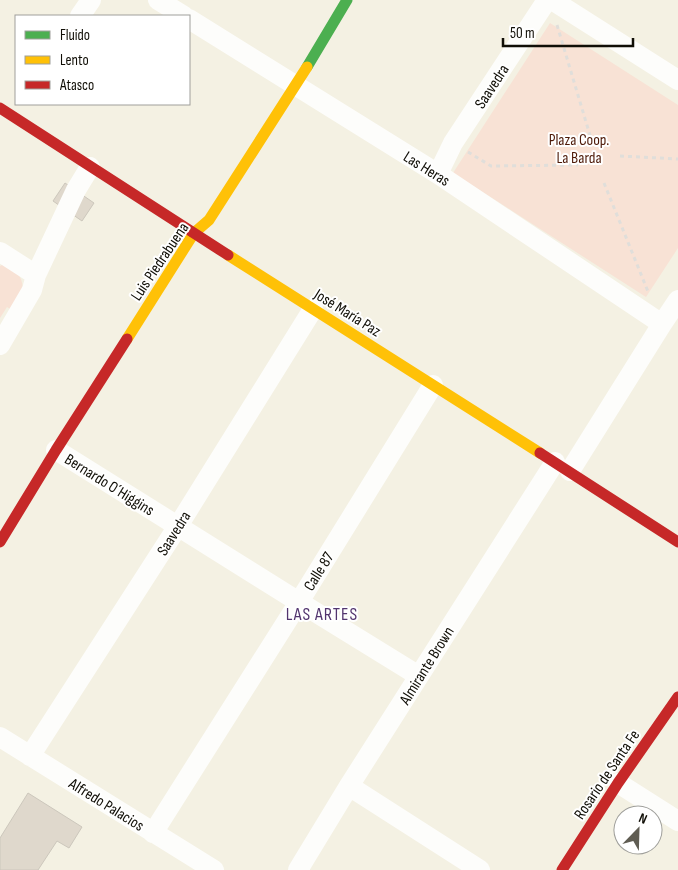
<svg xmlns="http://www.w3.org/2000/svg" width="678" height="870" font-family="'Sofia Sans Condensed',sans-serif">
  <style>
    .green { fill: #f8e2d5 }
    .building { fill: #dfd8cc; stroke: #ccc7bc }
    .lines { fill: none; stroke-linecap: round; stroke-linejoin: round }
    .path { stroke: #e0deda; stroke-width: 3; stroke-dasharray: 4 4; stroke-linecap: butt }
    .street { stroke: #fdfdfb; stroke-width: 20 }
    .fast { stroke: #4caf50; stroke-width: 11 }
    .slow { stroke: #ffc107; stroke-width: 11 }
    .jam { stroke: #c62828; stroke-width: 11 }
    .labels { text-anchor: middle; stroke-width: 4; stroke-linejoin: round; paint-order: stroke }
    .street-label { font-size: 16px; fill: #100e06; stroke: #fff }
    .park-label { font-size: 16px; fill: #4d1907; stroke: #fff }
    .neighbourhood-label { font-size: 18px; letter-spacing: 1px; fill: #52346e; stroke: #fff }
  </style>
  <rect width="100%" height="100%" fill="#f4f1e3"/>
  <path class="green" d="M550,23L678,105V248L646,297L453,173Z
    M9,262C16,270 25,280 22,292C21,298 16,305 13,311L7,307L0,318V266Z"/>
  <path class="building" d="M65,183L94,203L82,221L53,201Z
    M28,793L82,827L69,848L57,841L38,870H0V838Z"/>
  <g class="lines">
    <path class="path" d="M557,25L592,142
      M468,152L491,166L578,165
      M620,156L678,159
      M604,183L649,294"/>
    <path class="street" d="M158,0L184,16
      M552,0L678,80
      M80,16L91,0
      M189,19L438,174L662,324
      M438,174L453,143L547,0
      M0,252L36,275
      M0,345L32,290L36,275L76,190L90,167
      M56,450L299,602L419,676
      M570,471L662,324L678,300
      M0,737L214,870
      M30,756L178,526L313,309
      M618,783L678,821
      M349,786L480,870
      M153,833L299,602L433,385
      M298,870L349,786L555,462"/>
    <path class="fast" d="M307,67L347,0"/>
    <path class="slow" d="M228,255L540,453
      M127,339L194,233L209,220L307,67"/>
    <path class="jam" d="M0,108L228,255
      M540,453L678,542
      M0,542L56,450L127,339
      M562,870L618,783L678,697"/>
  </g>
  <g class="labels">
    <g class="street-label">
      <text transform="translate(491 86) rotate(-57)" y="6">Saavedra</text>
      <text transform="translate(427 168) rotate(32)" y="6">Las Heras</text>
      <text transform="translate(159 261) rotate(-56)" y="6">Luis Piedrabuena</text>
      <text transform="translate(348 312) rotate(32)" y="6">José María Paz</text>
      <text transform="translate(110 484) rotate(32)" y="6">Bernardo O´Higgins</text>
      <text transform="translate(173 533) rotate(-58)" y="6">Saavedra</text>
      <text transform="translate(318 571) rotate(-58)" y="6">Calle 87</text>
      <text transform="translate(426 665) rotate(-58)" y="6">Almirante Brown</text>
      <text transform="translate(606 774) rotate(-56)" y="6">Rosario de Santa Fe</text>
      <text transform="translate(107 804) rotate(32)" y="6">Alfredo Palacios</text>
    </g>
    <g class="park-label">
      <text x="579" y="145">Plaza Coop.<tspan x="579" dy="18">La Barda</tspan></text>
    </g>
    <g class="neighbourhood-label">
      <text x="322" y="620">LAS ARTES</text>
    </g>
  </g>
  <rect x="15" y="15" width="175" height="90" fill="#ffffff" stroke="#9f9f9b"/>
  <rect x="25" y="31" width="25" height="8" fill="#4caf50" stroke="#9f9f9b"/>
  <text x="60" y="40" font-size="15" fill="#100e06">Fluido</text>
  <rect x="25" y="56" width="25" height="8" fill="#ffc107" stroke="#9f9f9b"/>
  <text x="60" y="65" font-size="15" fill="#100e06">Lento</text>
  <rect x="25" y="81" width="25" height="8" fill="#c62828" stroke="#9f9f9b"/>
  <text x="60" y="90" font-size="15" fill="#100e06">Atasco</text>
  <g transform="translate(638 830) rotate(23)"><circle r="24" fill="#ffffff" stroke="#9f9f9b"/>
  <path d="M0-4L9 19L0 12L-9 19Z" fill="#605d53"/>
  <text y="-8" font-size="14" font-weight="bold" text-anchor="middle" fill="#100e06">N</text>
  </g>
  <path d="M503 38v8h130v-8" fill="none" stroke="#100e06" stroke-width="2.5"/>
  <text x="510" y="38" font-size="15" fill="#100e06" stroke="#ffffff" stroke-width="4" paint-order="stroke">50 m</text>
</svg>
